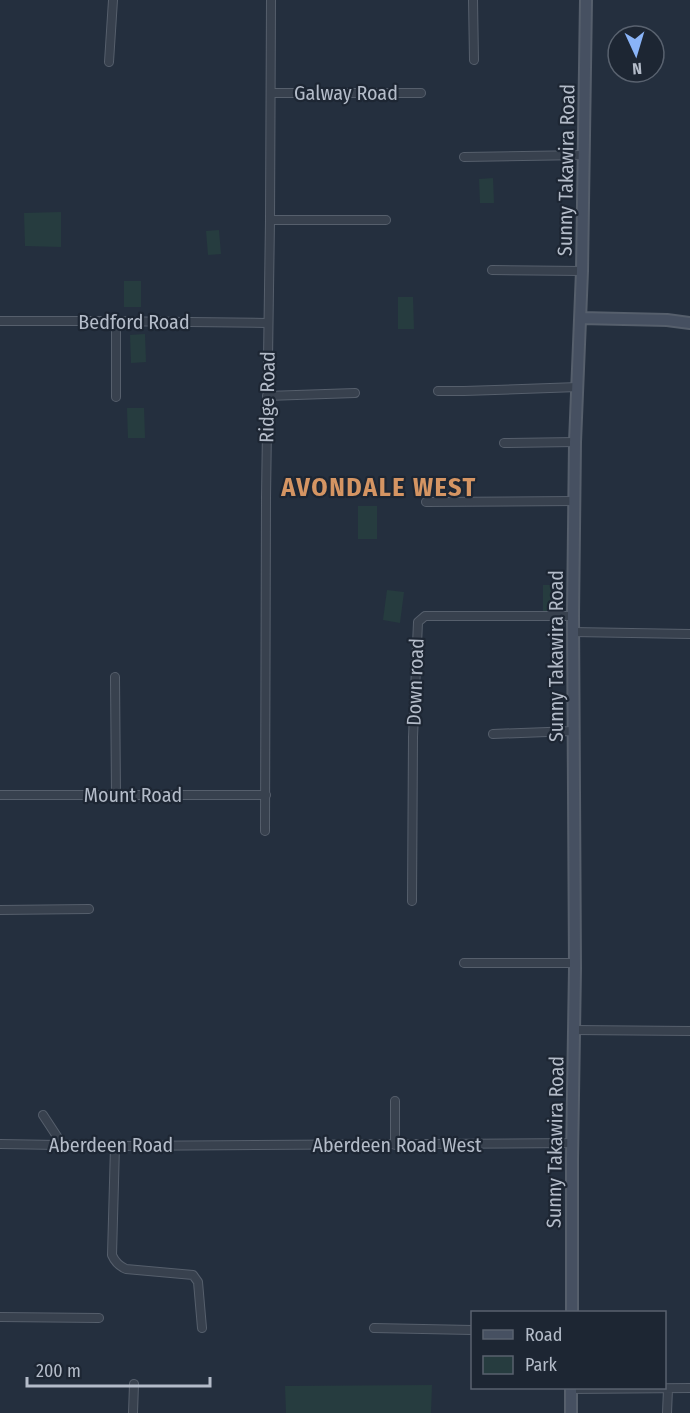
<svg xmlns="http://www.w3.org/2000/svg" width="690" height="1413" font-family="'Fira Sans Condensed',sans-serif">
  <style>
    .green { fill: #263c3f }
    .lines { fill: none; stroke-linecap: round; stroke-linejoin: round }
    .street-casing { stroke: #565f6c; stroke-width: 10 }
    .secondary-casing { stroke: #565f6c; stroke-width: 14 }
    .street { stroke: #38414e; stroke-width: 8 }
    .secondary { stroke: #465061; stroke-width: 10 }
    .labels { text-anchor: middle; stroke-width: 4.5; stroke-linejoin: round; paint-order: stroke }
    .street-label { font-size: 20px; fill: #b4bcc9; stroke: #1d2633 }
    .district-label { font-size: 26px; font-weight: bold; letter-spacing: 1.5px; fill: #d59563; stroke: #1d2633 }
  </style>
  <rect width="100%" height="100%" fill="#242f3e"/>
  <path class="green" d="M493,178L494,203H480L479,179Z
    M61,212V247L25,246L24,213Z
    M219,230L221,254L208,255L206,231Z
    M124,281H141V307H124Z
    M398,297H413L414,329H398Z
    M145,334L146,362L131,363L130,335Z
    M127,408H144L145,438H128Z
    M358,506H377V539H358Z
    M543,585H558V611H543Z
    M387,590L404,592L400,623L383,620Z
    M432,1385L431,1413H286L285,1386Z"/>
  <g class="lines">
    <defs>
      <path id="street" d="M473,0L474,60
        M109,62L113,0
        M271,93H421
        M464,157L584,155
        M270,220H386
        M492,270L582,271
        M0,321H101L268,323
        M438,391H464L578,387
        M267,396L355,393
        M116,397V321
        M504,443L575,442
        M426,502L575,501
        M573,632L690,634
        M115,677L116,795
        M493,734L574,731
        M0,795H266
        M265,831L266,498L270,220L271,0
        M412,901L413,737L418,622L425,616H573
        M0,910L89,909
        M464,963H575
        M574,1030L690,1031
        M395,1101V1145
        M43,1115L62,1144
        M0,1144L115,1146L572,1143
        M115,1146L112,1255C115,1262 119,1266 126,1269L193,1275L198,1282L202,1328
        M0,1317L99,1318
        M374,1328L472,1330
        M571,1389L690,1388
        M133,1413L134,1384
        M667,1413L668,1389"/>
      <path id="secondary" d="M581,318L667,320L690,323
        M572,1312V1159L575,968L573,616L575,442L582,271L586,0
        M571,1413V1388"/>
    </defs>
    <use href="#street" class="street-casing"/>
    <use href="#secondary" class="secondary-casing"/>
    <use href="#street" class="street"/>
    <use href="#secondary" class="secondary"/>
  </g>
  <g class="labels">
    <g class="street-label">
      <text x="346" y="100">Galway Road</text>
      <text transform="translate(566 170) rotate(-89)" y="7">Sunny Takawira Road</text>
      <text x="134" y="329">Bedford Road</text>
      <text transform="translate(267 397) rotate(-89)" y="7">Ridge Road</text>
      <text transform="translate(556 656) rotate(-90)" y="7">Sunny Takawira Road</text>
      <text transform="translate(415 682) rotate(-88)" y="7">Down road</text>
      <text x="133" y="802">Mount Road</text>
      <text transform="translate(555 1142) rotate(-89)" y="7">Sunny Takawira Road</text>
      <text x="111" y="1152">Aberdeen Road</text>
      <text x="397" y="1152">Aberdeen Road West</text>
    </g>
    <g class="district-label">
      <text x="379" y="496">AVONDALE WEST</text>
    </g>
  </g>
  <rect x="471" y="1311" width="195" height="78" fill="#1d2633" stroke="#59626f" stroke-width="1.5"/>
  <rect x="483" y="1330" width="30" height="9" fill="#465061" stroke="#59626f" stroke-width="1.5"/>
  <text x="525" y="1341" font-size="18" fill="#b4bcc9">Road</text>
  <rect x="483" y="1356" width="30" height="18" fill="#263c3f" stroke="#59626f" stroke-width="1.5"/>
  <text x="525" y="1371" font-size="18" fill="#b4bcc9">Park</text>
  <g transform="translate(636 54) rotate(176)"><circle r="28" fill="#1d2633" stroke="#59626f" stroke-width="1.5"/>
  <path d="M0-4.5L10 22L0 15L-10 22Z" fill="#8ab4f8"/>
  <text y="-9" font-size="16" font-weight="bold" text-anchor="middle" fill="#b4bcc9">N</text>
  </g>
  <path d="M27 1377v9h183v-9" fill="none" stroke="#b4bcc9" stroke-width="3"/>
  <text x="36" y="1377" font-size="18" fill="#b4bcc9" stroke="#1d2633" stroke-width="4.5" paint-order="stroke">200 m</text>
</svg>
